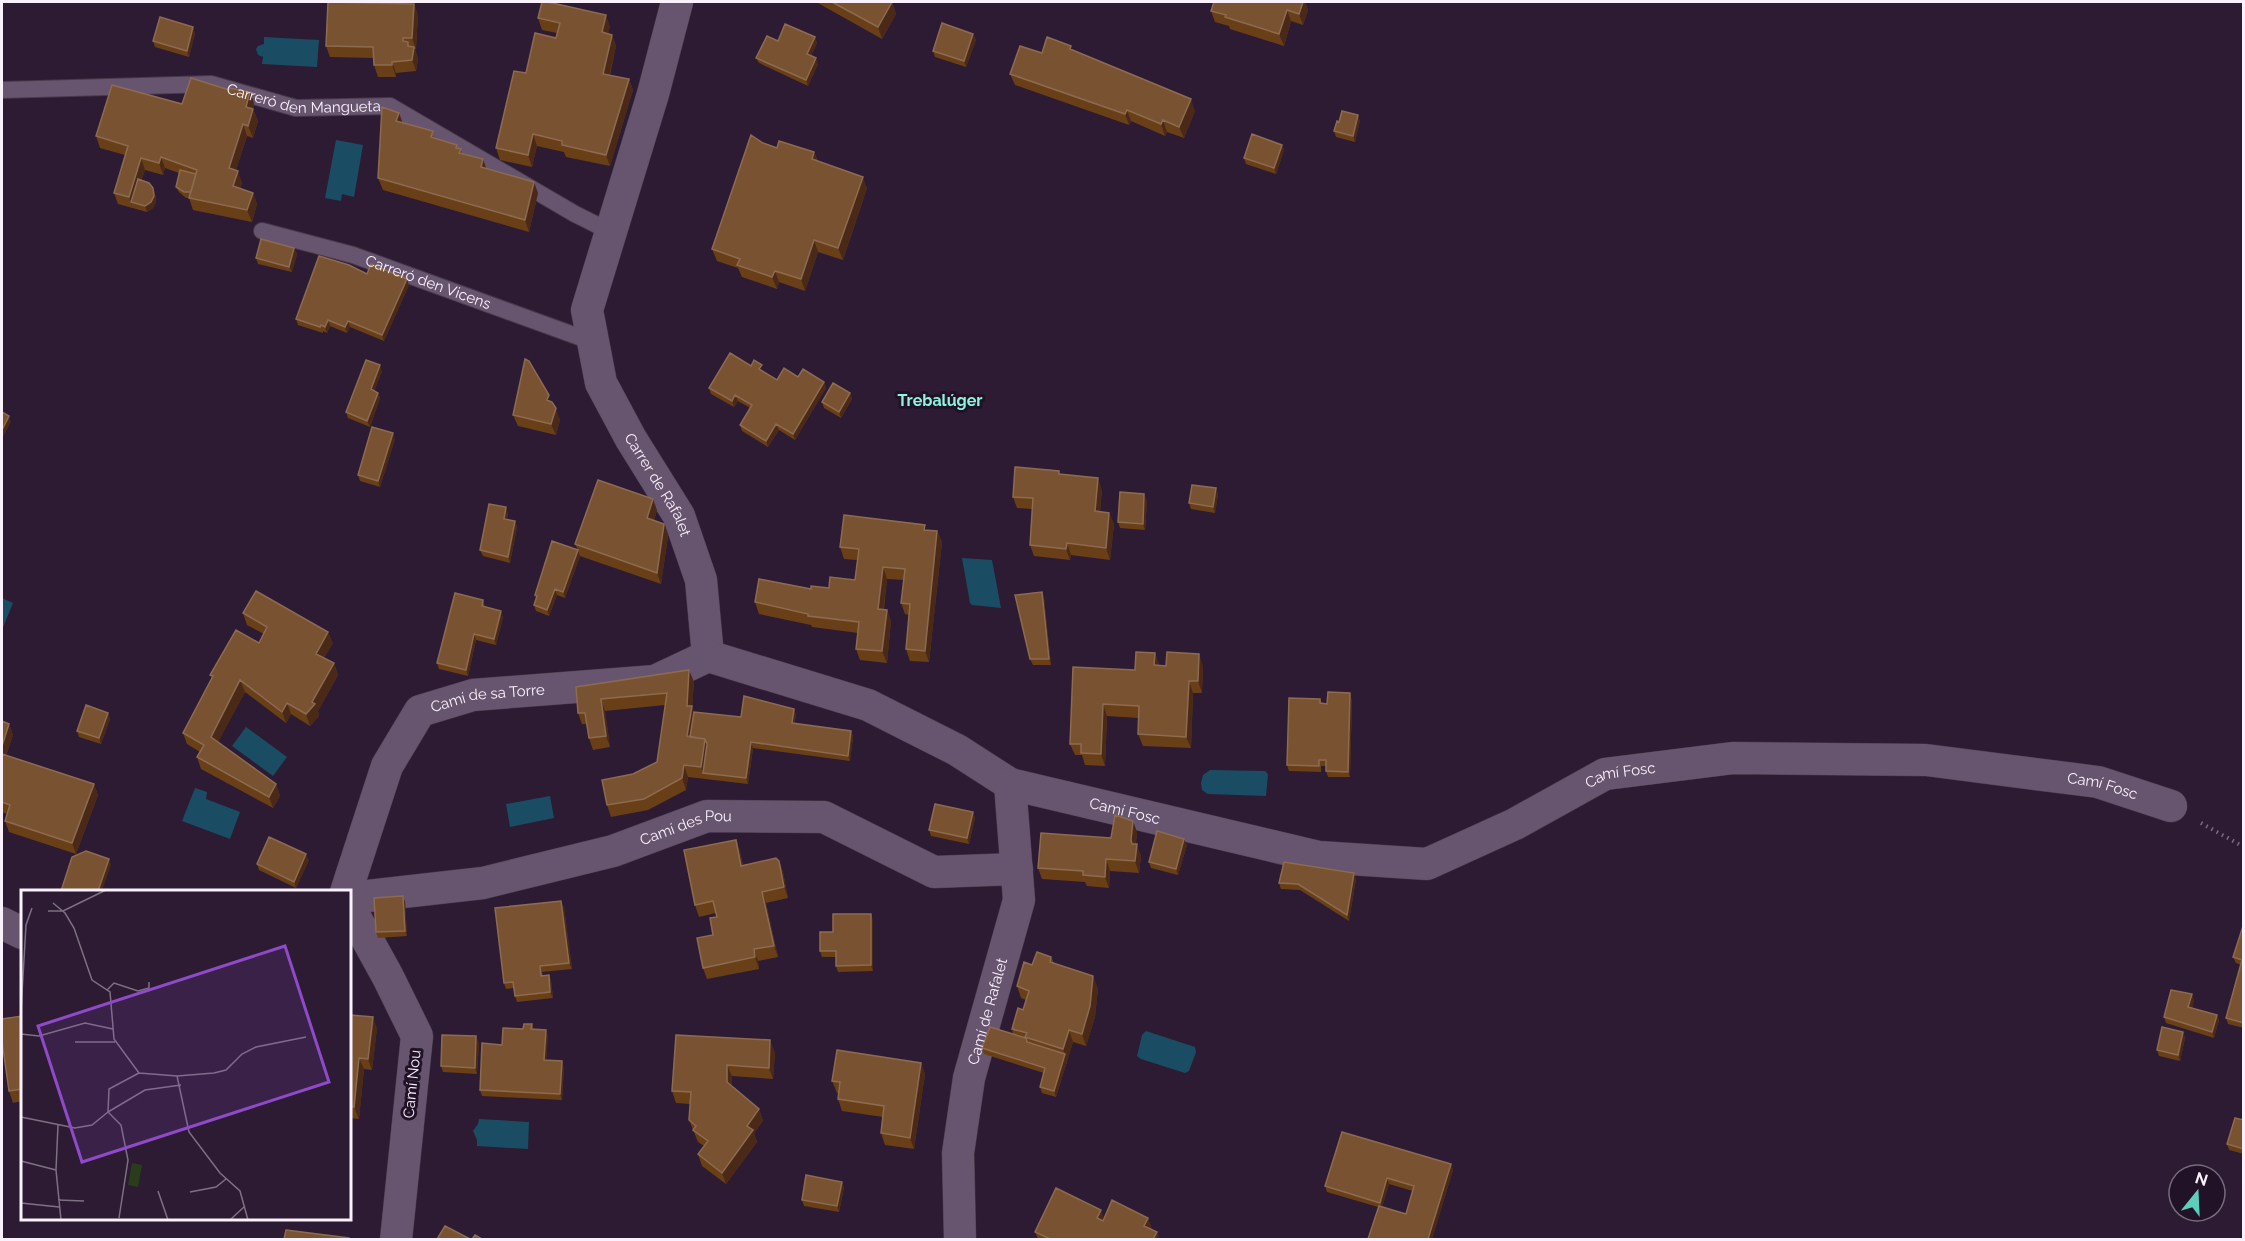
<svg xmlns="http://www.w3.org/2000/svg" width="2245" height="1241" font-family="Raleway,sans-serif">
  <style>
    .water { fill: #1a4d64 }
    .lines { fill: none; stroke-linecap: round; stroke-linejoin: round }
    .lane-casing { stroke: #47394b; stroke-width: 18 }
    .street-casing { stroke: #47394b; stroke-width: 33 }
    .path { stroke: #7a6c7f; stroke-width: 4; stroke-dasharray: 1.5 4.5; stroke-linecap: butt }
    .lane { stroke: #67546e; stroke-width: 16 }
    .street { stroke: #67546e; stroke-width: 32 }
    .wall { fill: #693f18; fill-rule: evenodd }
    .shaded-wall { fill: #4a2918 }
    .building { fill: #795231; stroke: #8d6b51; stroke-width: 1.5 }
    .labels { text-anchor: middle; stroke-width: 6; stroke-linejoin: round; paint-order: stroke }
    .street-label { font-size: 15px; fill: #faf1fd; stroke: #221228 }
    .neighbourhood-label { font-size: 16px; font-weight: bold; fill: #8ff4df; stroke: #221228 }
    .inset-road { fill: none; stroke: #7e7183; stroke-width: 1.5 }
    .view { fill: #8e4ac8; fill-opacity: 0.15; stroke: #8e4ac8; stroke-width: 3 }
    .inset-edge { fill: none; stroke: #faf1fd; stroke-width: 3 }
  </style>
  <rect width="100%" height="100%" fill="#2c1b32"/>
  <path class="water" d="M264,37L319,40L317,67L262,64L263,57L258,55L256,49L258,46L264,44Z
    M336,140L363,145L354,197L342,194L341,201L325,198Z
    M962,558L992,560L1001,608L972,605L970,603Z
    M2,598L13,603L2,630Z
    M246,727L287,757L273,776L232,746Z
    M1210,770L1265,771L1268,774L1266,796L1208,794L1202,790L1201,783L1203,775Z
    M195,788L207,792L206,799L240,812L230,839L182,821Z
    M550,796L554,818L510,827L506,804Z
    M1146,1031L1195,1047L1196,1052L1189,1071L1185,1073L1141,1059L1137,1056L1142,1035Z
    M479,1119L529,1122L528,1149L477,1146V1140L473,1131L478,1124Z"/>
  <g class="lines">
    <defs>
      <g id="lane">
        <path id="s1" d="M2,90L211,84L296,108L390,106L575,214L609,231"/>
        <path id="s2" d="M262,231L353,255L593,342"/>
      </g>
      <g id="street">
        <path id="s3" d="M677,2L653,94L587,310L601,383L631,439L679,516L701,580L708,656"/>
        <path id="s4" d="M708,656L868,705L957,750L1010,784L1319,857L1427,864L1515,824L1605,774L1733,758L1926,760L2098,782L2171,806"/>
        <path id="s5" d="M346,892L387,766L420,711L473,695L655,681L708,656"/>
        <path id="s6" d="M350,898L483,883L613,851L707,816L824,817L934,872L1017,869"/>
        <path d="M350,908L388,977L417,1036L396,1240"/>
        <path d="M2,923L22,933"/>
        <path id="s7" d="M960,1240L958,1153L969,1078L1019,900L1010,784"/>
      </g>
    </defs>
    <use href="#lane" class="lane-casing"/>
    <use href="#street" class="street-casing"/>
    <path class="path" d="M2201,823L2244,847"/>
    <use href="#lane" class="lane"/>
    <use href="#street" class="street"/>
  </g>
  <path class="wall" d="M816,2H892L896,14L882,39Z
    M1213,2H1305L1308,10L1303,25L1291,21L1284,46L1230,29L1229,26L1215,22L1211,11L1214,2Z
    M414,4L418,15L416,49H415L418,59L416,71L396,73V77H378L374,65L373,58L330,57L326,46Z
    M538,18L610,26L608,34L612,35L616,46L610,75L629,79L633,90L610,166L566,157L564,152L537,146L532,167L500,160L496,148L526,73L556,38L557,33L542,30Z
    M195,33L189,57L155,47L153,41Z
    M973,34L976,40L966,67L935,57L933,51Z
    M815,37L817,43L811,56L818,64L808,86L759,63L756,58L778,41Z
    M1073,50L1195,111L1184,138L1167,132L1165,136L1131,121L1129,125L1015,85L1010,74L1042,53Z
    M229,90L250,92L254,103L253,109L258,121L253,138L247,136L236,170L242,183L240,188L253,193L257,204L252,222L193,210L189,198H186L179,192L176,187L179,173L165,168L163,175L145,170L141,181L153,188L155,194L156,202L153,208L147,212L118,204L114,193L125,155L100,148L96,136L182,104Z
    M399,113L402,122L461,149L462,154L483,159L486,168L538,193L529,232L383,190L378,178Z
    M1360,120L1355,142L1336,137L1334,131L1339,122Z
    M763,143L777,148L814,152L818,161L867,188L843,260L818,252L805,291L779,282L777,289L742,277L738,268L717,261L712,249Z
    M1282,145L1284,150L1276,174L1246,164L1244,158Z
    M294,248L297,254L292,272L258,264L256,258Z
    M367,274L409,285L384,341L350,327L347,333L330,326L327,333L323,331V333L298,325L296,319Z
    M751,366L764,371L763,372L777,380L798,377L824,382L826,388L795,440L779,430L768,447L742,431L740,425L750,408L738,401L734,407L711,394L709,388Z
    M382,371L374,391L378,393L380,398L370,427L348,418L346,412Z
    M850,393L852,399L841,418L824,408L822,402Z
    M551,401L560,420L556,435L518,426L513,415Z
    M395,439L380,487L360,481L358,475Z
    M1061,475L1102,490L1100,512L1109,513L1114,524L1110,560L1071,555L1070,560L1034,556L1030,545L1032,509L1017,508L1013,497Z
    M1216,488L1218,494L1215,513L1191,509L1189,503Z
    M1147,500L1145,530L1120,528L1118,522Z
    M657,510L654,521L664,524L668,536L661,584L580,556L565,598L557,595L549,616L536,611L534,605L536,598L535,595L578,550L575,544Z
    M508,513L507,519L515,521L517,527L510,563L483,556L480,550Z
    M926,530L937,531L942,542L929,662L910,661L906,649L909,615L905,614L901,603L904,580L887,579L884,609L887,610L891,621L887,663L860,660L856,649L858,633L812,627L811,625L759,614L755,602L811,589L829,588L855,580L857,560L844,559L840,547Z
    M1042,592L1044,598L1051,665H1033L1030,659Z
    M483,600L485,607L503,617L496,645L476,640L468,676L439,669L437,663Z
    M243,613L333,643L324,658L334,663L338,675L318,711L319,716L310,726L291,714L286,723L245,692L218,742L276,784L280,796L273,808L201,769L197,757L200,752L187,744L183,733L212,678L210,675L259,643L264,634L247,625Z
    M1155,653L1159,665L1203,666L1202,693H1193L1191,748L1143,746L1138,734L1139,718L1107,716L1105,766L1085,765L1082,755H1075L1070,744L1073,667L1135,670Z
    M689,670L694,682L692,707L694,712L741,717L794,709L796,715L794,724L851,731L853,737L850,761L753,748L748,784L688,777L686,790L648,810L611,817L607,805L633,774L657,762L665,705L605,711L610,747L593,750L589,738L587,724H582L578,713L576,687Z
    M1320,699L1322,703L1327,704L1352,699L1350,777H1328L1326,771V766H1321V772L1289,771L1287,765Z
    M108,713L110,719L101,744L79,737L77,731Z
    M2,721L9,724L13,735L6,756L94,784L98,795L76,854L9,832L5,821L7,814L2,812Z
    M973,812L975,818L969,844L931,836L929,830Z
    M1137,832L1136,844L1141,856L1139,873L1110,871L1109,888L1087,886L1085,882L1042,879L1038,868L1111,838Z
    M736,840L740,852L743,865L779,861L783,872L788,898L766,903L778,957L758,961L759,969L707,979L703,968L713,935L717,917L716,913L699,917L695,905Z
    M1187,845L1178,875L1151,868L1149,862Z
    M309,860L296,888L259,870L257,864Z
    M1356,879L1349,921L1300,890L1281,889L1279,883Z
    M403,896L405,902L407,936L378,938L376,932Z
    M564,907L572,969L542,972L543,976L549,975L551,981L553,998L517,1002L515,996L514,988L506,989L504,983Z
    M873,920V971L838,972L836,966V957H822L820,951L833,932Z
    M2244,923V1028L2228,1024L2226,1018L2241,965L2236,963L2233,957Z
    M1051,957L1054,963L1098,988L1095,1017L1086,1046L1073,1042L1056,1097L1042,1093L1040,1087L1044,1073L984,1054L982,1048L1013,1034L1012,1029L1023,1010L1026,1000L1021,998L1017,986L1032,965Z
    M2194,1000L2192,1008L2217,1015L2219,1020L2214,1038L2166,1023L2164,1017Z
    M350,1015L377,1028L372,1070L364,1069L359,1119L350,1118Z
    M22,1016V1101L13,1103L9,1091Z
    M532,1024L534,1030L548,1036L546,1060L564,1067L562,1100L482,1096L480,1090L502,1045L523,1029Z
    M2183,1032L2185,1038L2180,1061L2159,1056L2157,1050Z
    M676,1035L775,1052L773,1079L732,1076L731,1086L759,1109L763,1121L754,1133L757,1142L726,1184L702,1166L698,1154L704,1146L698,1142L689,1120L690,1104L676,1103L672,1091Z
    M479,1042L477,1074L443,1072L441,1066Z
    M921,1063L925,1074L914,1149L885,1145L881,1133L883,1117L842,1111L838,1099L839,1093H837L832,1081Z
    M2244,1120V1154L2229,1150L2227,1144Z
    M1451,1164L1453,1170L1432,1239L1378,1207L1327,1192L1325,1186ZM1389,1184L1413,1191L1406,1214L1382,1207Z
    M844,1187L839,1212L804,1206L802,1200Z
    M1104,1218H1148L1152,1230L1160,1239H1038L1035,1232Z"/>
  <path class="shaded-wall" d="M892,2L896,14L882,39L878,27Z
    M1303,2H1305L1308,10L1303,25L1299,14Z
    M414,4L418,15L416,49L412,38Z
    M1287,10L1291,21L1284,46L1279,34Z
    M606,15L610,26L606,44L602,32Z
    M193,27L195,33L189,57L187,51Z
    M973,34L976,40L966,67L964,61Z
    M612,35L616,46L607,85L603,74Z
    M815,37L817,43L809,60L807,54Z
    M414,47L418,59L416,71L412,60Z
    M816,58L818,64L808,86L806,80Z
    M392,62L396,73V77L392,65Z
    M629,79L633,90L610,166L606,155Z
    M250,92L254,103L250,119L246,107Z
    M1191,99L1195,111L1184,138L1179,127Z
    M253,109L258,121L253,138L248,126Z
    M1127,110L1131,121L1129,125L1125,114Z
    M399,113L403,124L396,121Z
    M1358,115L1360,120L1355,142L1353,136Z
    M1163,120L1167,132L1165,136L1161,124Z
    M243,124L247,136L233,180L229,168Z
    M533,134L537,146L532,167L528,155Z
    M1282,145L1284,150L1276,174L1274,168Z
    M814,152L818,163L812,159Z
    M161,157L165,168L163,175L159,163Z
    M141,158L145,170L134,203L131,202L133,208L129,197Z
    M483,159L487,171L481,167Z
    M238,171L242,183L237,198L233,186Z
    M863,177L867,188L843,260L838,248Z
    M534,182L538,193L529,232L525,220Z
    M153,188L155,194L156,202L153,208L147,212L145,206Z
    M253,193L257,204L252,222L247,210Z
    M814,240L818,252L805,291L801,279Z
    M294,248L297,254L292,272L289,267Z
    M775,271L779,282L777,289L772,277Z
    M407,279L409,285L384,341L382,335Z
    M328,320L330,326L327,333L325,327Z
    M348,321L350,327L347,333L345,327Z
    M380,365L382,371L373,395L371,389Z
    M824,382L826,388L795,440L793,434Z
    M378,393L380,398L370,427L367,421Z
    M850,393L852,399L841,418L839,412Z
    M735,395L738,401L734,407L732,401Z
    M556,408L560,420L556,435L551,424Z
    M9,416L11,422L2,439V430Z
    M776,424L779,430L768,447L766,441Z
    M393,433L395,439L380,487L378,481Z
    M1098,478L1102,490L1099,523L1095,511Z
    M1216,488L1218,494L1215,513L1213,507Z
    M1144,494L1147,500L1145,530L1143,524Z
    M653,499L657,510L651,530L647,518Z
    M506,507L508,513L506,524L504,519Z
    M1109,513L1114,524L1110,560L1106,548Z
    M515,521L517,527L510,563L508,557Z
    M664,524L668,536L661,584L657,573Z
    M937,531L942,542L929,662L925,651Z
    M1067,543L1071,555L1070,560L1066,549Z
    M578,550L580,556L565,598L563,592Z
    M883,567L887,579L882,620L878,609Z
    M555,589L557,595L549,616L547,610Z
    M1042,592L1044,598L1051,665L1049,659Z
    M887,610L891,621L887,663L882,651Z
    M501,611L503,617L496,645L494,639Z
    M328,632L333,643L320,665L316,654Z
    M474,634L476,640L468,676L466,670Z
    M1155,653L1159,664V677L1154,665Z
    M1199,654L1203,666L1202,693L1198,681Z
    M334,663L338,675L318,711L319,716L310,726L306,714Z
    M689,670L694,682L692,707L696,718L689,742L687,736V706Z
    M240,680L245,692L215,748L211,737Z
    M1189,681L1193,693L1191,748L1186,737Z
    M1350,693L1352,699L1350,777L1348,772Z
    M601,699L605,711L610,747L606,736Z
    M287,703L291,714L286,723L282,712Z
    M1103,704L1107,716L1105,766L1101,754Z
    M794,709L796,715L794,729L792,723Z
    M108,713L110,719L101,744L99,738Z
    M9,724L13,735L3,765L2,760V746Z
    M851,731L853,737L850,761L848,756Z
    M705,739L709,750L703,773L701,767Z
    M751,742L753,748L748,784L746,778Z
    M684,765L688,777L686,790L682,778Z
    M94,784L98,795L76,854L72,843Z
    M276,784L280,796L273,808L269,797Z
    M973,812L975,818L969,844L967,838Z
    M1133,821L1137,832L1135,851L1137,844L1141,856L1139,873L1135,861L1131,840Z
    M1184,839L1187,845L1178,875L1176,869Z
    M736,840L740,852L745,877L741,866Z
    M306,854L309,860L296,888L294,882Z
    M109,859L111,865L102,891H98Z
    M1106,859L1110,871L1109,888L1105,877Z
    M779,861L783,872L788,898L784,887Z
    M1354,873L1356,879L1349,921L1347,915Z
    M762,892L766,903L778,957L774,946Z
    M403,896L405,902L407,936L405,931Z
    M561,901L564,907L572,969L569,963Z
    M871,914L873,920V971L871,965Z
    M754,949L758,961L759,969L755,957Z
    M549,975L551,981L553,998L550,992Z
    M1093,976L1098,988L1095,1017L1086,1046L1082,1034Z
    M2192,994L2194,1000L2191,1013L2188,1007Z
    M2217,1015L2219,1020L2214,1038L2212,1032Z
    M373,1017L377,1028L372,1070L368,1059Z
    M546,1030L548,1036L546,1066L544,1060Z
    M1069,1030L1073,1042L1056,1097L1054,1091L1065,1054L1063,1049Z
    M2183,1032L2185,1038L2180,1061L2178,1055Z
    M476,1036L479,1042L477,1074L475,1068Z
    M770,1040L775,1052L773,1079L769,1068Z
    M359,1058L364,1069L359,1119L354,1107Z
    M562,1061L564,1067L562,1100L560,1094Z
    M921,1063L925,1074L914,1149L910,1138Z
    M727,1065L732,1076L731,1093L727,1082Z
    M759,1109L763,1121L754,1133L757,1142L726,1184L722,1173L747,1126Z
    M1451,1164L1453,1170L1432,1239H1428Z
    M1387,1178L1389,1184L1382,1208L1380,1203Z
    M842,1182L844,1187L839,1212L837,1206Z
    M1101,1210L1105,1221L1101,1230L1097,1218Z
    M1148,1218L1152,1229L1148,1238L1144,1226Z
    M1157,1232L1160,1239H1153Z"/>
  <path class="building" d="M328,2L414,4L412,38H403V41L408,42V46L414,47L412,60L392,62V65H374L373,47L326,46Z
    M542,2H548L606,15L602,32L612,35L603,74L629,79L606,155L562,145V141L533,134L528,155L496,148L514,71L526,73L535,33L556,38L560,23L538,18Z
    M832,2H892L878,27Z
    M1214,2H1303L1299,14L1287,10L1279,34L1225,17L1226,15L1211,11Z
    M160,17L193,27L187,51L153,41Z
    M942,23L973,34L964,61L933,51Z
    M785,24L815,37L807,54L816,58L806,80L756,58L767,36L778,41Z
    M1047,37L1071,46L1070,49L1191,99L1179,127L1163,120L1161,124L1127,110L1125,114L1010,74L1020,46L1042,53Z
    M191,78L229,90V88L250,92L246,107L253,109L248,126L243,124L229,168L238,171L233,186L253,193L247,210L189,198L197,170L161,157L159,163L141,158L129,197L114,193L128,146L96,136L112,85L182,104Z
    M382,107L399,113L396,121L433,131L431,137L457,145L456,148L461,149L459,153L483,159L481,167L534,182L525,220L378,178Z
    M1342,111L1358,115L1353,136L1334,131L1337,121L1339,122Z
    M1252,134L1282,145L1274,168L1244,158Z
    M751,135L763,143L777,148L779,141L814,152L812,159L863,177L838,248L814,240L801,279L775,271L772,277L737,265L740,259L712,249Z
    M180,170L196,174L191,192H184L176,187Z
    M138,179L149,183L153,188L154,196L151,202L145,206L131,202Z
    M261,239L294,248L289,267L256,258Z
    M319,256L349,265L367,274L371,264L407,279L382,335L348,321L345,327L328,320L325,327L321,325L320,327L296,319Z
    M730,353L751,366L754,360L762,365L759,369L777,380L784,368L798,377L803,369L824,382L793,434L776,424L766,441L740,425L752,405L735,395L732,401L709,388Z
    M525,359L529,361L549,395L547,400L552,402L556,408L551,424L513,415Z
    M366,360L380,365L371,389L378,393L367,421L346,412Z
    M833,383L850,393L839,412L822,402Z
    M2,412L9,416L2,430Z
    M372,427L393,433L378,481L358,475Z
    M1015,467L1059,471V474L1098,478L1095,511L1109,513L1106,548L1067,543L1066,549L1030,545L1033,498L1013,497Z
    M598,480L653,499L647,518L664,524L657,573L575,544Z
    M1192,485L1216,488L1213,507L1189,503Z
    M1120,492L1144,494L1143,524L1118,522Z
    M489,504L506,507L504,519L515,521L508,557L480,550Z
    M844,515L925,525L924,530L937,531L925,651L906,649L910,604L901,603L905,569L883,567L878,609L887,610L882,651L856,649L859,622L808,616V614L755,602L759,579L811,589V586L829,588L830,577L855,580L859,549L840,547Z
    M552,541L578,550L563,592L555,589L547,610L534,605L537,596L535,595Z
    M256,591L328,632L316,654L334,663L312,702L315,704L306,714L287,703L282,712L240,680L211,737L276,784L269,797L197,757L204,745L183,733L213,676L210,675L236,630L259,643L267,627L243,613Z
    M1042,592L1049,659H1030L1015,595Z
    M455,593L483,600L482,606L501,611L494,639L474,634L466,670L437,663Z
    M1136,652L1155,653L1154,665L1166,666L1167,652L1199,654L1198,681H1189L1186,737L1138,734L1139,706L1103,704L1101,754L1081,753V744H1070L1073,667L1135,670Z
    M689,670L687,706H692L687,736L705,739L701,767L684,765L682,778L644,799L607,805L602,780L633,774L657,762L667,693L601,699L606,736L589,738L585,713H578L576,687Z
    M1328,692L1350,693L1348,772L1326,771V760H1319V766L1287,765L1289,698L1320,699V703L1327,704Z
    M744,696L794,709L792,723L851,731L848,756L751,742L746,778L703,773L707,744L705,739L690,737L694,712L741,717Z
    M86,705L108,713L99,738L77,731Z
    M2,721L9,724L2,746Z
    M2,754L94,784L72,843L5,821L10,805L2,802Z
    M935,804L973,812L967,838L929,830Z
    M1115,815L1133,821L1131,840L1132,844H1137L1135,861L1106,859L1105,877L1083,875V871L1038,868L1041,833L1111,838Z
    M1157,831L1184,839L1176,869L1149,862Z
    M269,837L306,854L294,882L257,864Z
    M736,840L741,866L776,858L779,861L784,887L762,892L774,946L754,949L755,957L703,968L697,938L713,935L710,918L717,917L713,901L695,905L684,850Z
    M86,851L109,859L98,891H61L72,857Z
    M1284,862L1354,873L1347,915L1298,884L1279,883Z
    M403,896L405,931L376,932L374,898Z
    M561,901L569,963L540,966L541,976L549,975L550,992L515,996L513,982L504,983L495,908Z
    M833,914H871V965L836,966V951H820V932H833Z
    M2244,923V1023L2226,1018L2242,960L2233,957Z
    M1037,952L1051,957L1050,962L1093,976L1090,1006L1082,1034L1069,1030L1063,1049L1025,1037L1027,1033L1012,1029L1018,1008L1023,1010L1029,991L1017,986L1024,962L1032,965Z
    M2171,990L2192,994L2188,1007L2217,1015L2212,1032L2164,1017Z
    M350,1015L373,1017L368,1059L359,1058L354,1107H350Z
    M22,1016V1089L9,1091L2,1041V1019Z
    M524,1024H532L531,1029L546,1030L544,1060L562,1061L560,1094L480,1090L482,1043L502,1045L503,1028L523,1029Z
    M990,1027L1026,1038L1027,1042L1065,1054L1054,1091L1040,1087L1045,1068L982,1048Z
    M2162,1027L2183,1032L2178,1055L2157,1050Z
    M442,1035L476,1036L475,1068L441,1066Z
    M676,1035L770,1040L769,1068L727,1065V1082L759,1109L747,1126L753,1130L722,1173L698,1154L708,1141L693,1130L696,1126L689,1120L691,1092L672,1091Z
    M837,1050L921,1063L910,1138L881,1133L884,1106L838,1099L840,1082L832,1081Z
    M2235,1118L2244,1120V1149L2227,1144Z
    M1342,1132L1451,1164L1428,1239H1368L1379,1206L1406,1214L1414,1186L1387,1178L1380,1203L1325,1186Z
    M806,1175L842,1182L837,1206L802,1200Z
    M1056,1188L1101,1210L1097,1218L1103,1221L1112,1200L1148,1218L1144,1226L1157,1232L1153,1239H1050L1035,1232Z
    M445,1226L470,1239H437Z
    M286,1230L349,1238V1239H284Z
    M475,1235L482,1239H472Z"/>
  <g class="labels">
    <g class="street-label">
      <text dy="5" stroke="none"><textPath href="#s1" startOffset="304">Carreró den Mangueta</textPath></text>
      <text dy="5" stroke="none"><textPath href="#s2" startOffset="174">Carreró den Vicens</textPath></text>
      <text dy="5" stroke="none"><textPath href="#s3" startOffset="512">Carrer de Rafalet</textPath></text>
      <text dy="5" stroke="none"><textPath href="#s5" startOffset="266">Camí de sa Torre</textPath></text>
      <text dy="5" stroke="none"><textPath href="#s4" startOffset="970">Camí Fosc</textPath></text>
      <text dy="5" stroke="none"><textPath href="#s4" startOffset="1456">Camí Fosc</textPath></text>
      <text dy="5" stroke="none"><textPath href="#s4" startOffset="448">Camí Fosc</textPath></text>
      <text dy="5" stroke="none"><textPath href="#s6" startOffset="345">Camí des Pou</textPath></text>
      <text dy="5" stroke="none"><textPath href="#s7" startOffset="232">Camí de Rafalet</textPath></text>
      <text transform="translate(412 1084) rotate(-84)" y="5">Camí Nou</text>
    </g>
    <g class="neighbourhood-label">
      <text x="940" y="406">Trebalúger</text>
    </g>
  </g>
  <g transform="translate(21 890)">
    <rect width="330" height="330" fill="#2c1b32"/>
    <path d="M111,273L121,275L117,297L107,295Z" fill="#293d1b"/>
    <path class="inset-road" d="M32,13L44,23L53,38L71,90L89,102L93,149L118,183M27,21H42L85,0M86,100L93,93L117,101L128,98V92M0,121L5,35L11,18M0,144L18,146L64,133L92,139M54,152H94M118,183L156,186L193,183L205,180L221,164L235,157L285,147M156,186L168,242L199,283L219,301L227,330M0,227L54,238L71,235L87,222L88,199L118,183M37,235L35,280L40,330M0,271L35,280M137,301L147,330M169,302L195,297L205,289M37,310L63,311M0,313L38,317M98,328L107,270L100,235L87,222L124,200L160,195M209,330L224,316"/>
    <path class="view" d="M264,56L308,192L61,272L17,136Z"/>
    <rect width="330" height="330" class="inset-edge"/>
  </g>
  <rect width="2245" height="1241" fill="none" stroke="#faf1fd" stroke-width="6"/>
  <g transform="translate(2197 1193) rotate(18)"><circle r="28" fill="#221228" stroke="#786b7d" stroke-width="1.5"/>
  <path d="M0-4.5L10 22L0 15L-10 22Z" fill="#5dceb9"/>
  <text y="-9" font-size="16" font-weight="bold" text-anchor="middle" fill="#faf1fd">N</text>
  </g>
</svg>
